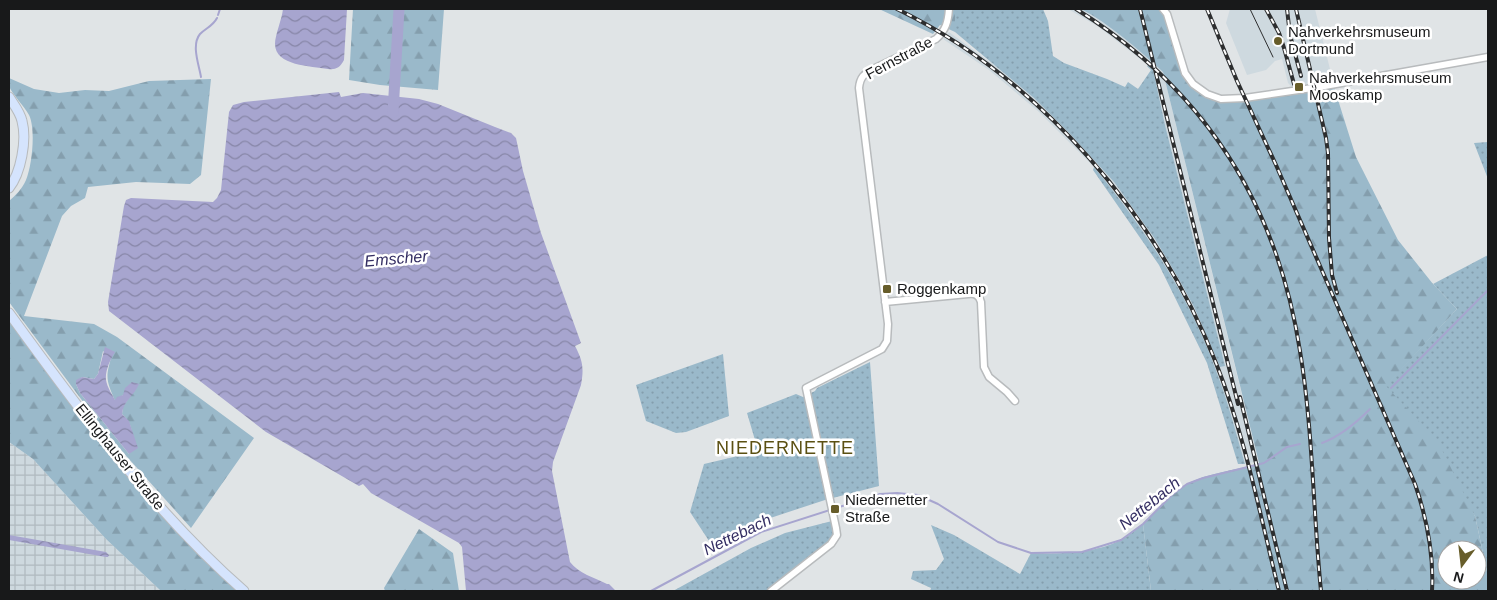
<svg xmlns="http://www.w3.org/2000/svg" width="1497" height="600" font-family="Helvetica,sans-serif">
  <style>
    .built { fill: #ced9df }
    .industrial { fill: url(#industrial-grid) }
    .grass { fill: url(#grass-dots) }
    .forest { fill: url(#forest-firs); fill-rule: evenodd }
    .water { fill: url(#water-waves) }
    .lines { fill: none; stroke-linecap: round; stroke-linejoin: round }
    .stream { stroke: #a7a5cf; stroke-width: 2 }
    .river { stroke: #a7a5cf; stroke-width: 11 }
    .street-casing { stroke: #b8bbbd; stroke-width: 9 }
    .secondary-casing { stroke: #b8bbbd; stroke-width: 11 }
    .street { stroke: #fff; stroke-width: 6 }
    .secondary { stroke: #d5e4fd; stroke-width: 9 }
    .tram { stroke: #2d2e2f; stroke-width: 1 }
    .rail-casing { stroke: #2d2e2f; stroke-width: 4 }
    .rail { stroke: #fff; stroke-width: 2; stroke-dasharray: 5.5; stroke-linecap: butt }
    .poi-dot { fill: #675d2a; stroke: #fff; stroke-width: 2 }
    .labels { text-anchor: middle; stroke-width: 5; stroke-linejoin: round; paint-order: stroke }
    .poi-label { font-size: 15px; fill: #18191a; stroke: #fff; text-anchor: start }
    .street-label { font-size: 15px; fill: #18191a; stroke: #fff }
    .water-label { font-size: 16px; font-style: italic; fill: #332d62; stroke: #fff }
    .quarter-label { font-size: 18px; letter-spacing: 1px; fill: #5b5012; stroke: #fff }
  </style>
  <defs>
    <pattern id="industrial-grid" width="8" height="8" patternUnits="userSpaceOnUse" patternTransform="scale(1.25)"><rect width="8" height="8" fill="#ced9df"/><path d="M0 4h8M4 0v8" fill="none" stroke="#b0babf"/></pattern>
    <pattern id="grass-dots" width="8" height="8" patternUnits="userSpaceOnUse" patternTransform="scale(1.25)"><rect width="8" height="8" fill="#9ab9ca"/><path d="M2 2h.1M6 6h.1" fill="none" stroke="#849ead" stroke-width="1.8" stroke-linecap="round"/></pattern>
    <pattern id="forest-firs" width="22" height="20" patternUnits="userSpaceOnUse" patternTransform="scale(1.25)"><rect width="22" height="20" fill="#9ab9ca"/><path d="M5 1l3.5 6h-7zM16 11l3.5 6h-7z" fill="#849ead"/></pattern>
    <pattern id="water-waves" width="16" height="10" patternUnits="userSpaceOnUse" patternTransform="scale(1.25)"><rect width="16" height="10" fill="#a7a5cf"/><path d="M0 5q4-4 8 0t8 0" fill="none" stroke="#8786a7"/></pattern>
  </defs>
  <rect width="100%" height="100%" fill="#e0e4e6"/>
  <path class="built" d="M1068,9H1081L1109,26L1150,59L1163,72L1258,461L1245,464L1217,372L1205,343L1188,306L1150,243L1130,214L1094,167L1039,112L989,70L943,39L949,32L998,68L1034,98L1070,134L1114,182L1155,239L1177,276L1194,307L1220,367L1224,366L1165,125L1153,69L1099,27Z
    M1206,9H1209L1245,95L1241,96L1213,29Z
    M1230,9H1315L1331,73L1318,78L1319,82L1291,86L1288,83L1282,59L1275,61L1266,70L1247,75L1226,23Z"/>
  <path class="industrial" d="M9,442L33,459L106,539L161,591H9Z"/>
  <path class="grass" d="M955,9H1043L1048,21L1053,56L1064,63L1107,79L1125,87L1128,82L1138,89L1151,70L1147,66L1148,65L1153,69L1165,125L1225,366L1220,367L1194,307L1177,276L1155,239L1114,182L1070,134L1034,98L955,32Z
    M1488,142V179L1474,143Z
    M1094,167C1145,229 1190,297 1217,373C1228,402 1236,433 1245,464H1238L1207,363L1159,265L1093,170Z
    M1488,255V576L1475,516L1385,386L1457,309L1433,284Z
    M723,354L729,416L686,432L676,433L646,421L636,385Z
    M870,362L879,486L825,500L758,522L713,547L690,512L704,464L755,452V440L747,413L796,394L803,397L815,391L817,388Z
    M832,521L836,528L831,544L771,591H673L751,548L785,533Z
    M1143,524L1151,591H930L931,588L911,579L913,571L936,570L944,559L931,525L954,535L1020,574L1031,553C1061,554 1093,554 1121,540C1129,536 1136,529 1143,524Z"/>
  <path class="forest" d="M353,9H444L438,90L380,85L349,80Z
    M879,9H955V32L940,25L933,34Z
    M1081,9H1170L1167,14C1174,37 1183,82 1204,96C1212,101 1225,101 1235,101L1322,90L1334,87L1356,157L1398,240L1433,284L1457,309L1386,386L1438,442L1475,516L1488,576V591H1151L1143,524C1158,510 1170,494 1187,484C1209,472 1236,471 1259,463L1163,72C1138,49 1111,25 1081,9ZM1447,550H1477V580H1447Z
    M9,78L34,89L59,93L85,90L109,91L149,81L211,79L201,175L190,184L136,182L88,187L85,198L71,206L62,216L24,316L94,324L117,337L254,438L191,528L111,439L81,399L9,302V201C16,195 22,189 26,180C32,166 36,129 29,115C24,106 12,94 9,86C9,86 9,79 9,78ZM103,351L111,358C105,379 107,381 115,401L123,395L128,399L123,407L122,414C136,428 132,437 129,454L80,393L76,384L82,377L94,379L98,374Z
    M9,313L77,405L239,591H161L106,539L33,459L9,442Z
    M419,529L453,553L459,591H385L384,588Z"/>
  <path class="water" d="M283,9H347L344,60C340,68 335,70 328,69C311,66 275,66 275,44C275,35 282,19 283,9Z
    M339,92L341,97L363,93L419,99L438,104L495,127L511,133L516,138L523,171L541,233L581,343L575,346C583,361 584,368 581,385L553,462L552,471L570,562C578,573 595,578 607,584H609L616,591H466L462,547L459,543L371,493L363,484L359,486L266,432L109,311L108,302L124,206L126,200L131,198L213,202L217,198L221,190L229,112L233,105L244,102Z
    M105,347L115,352C110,360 105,371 106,380C107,387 112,394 115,400L117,397L123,395L125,388L132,382L139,384C134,396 123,401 122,414L129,421L138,448L129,454L80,393L76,384V380L82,377L94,379L98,374Z
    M9,535L106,552L109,555L108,557H106L9,540Z"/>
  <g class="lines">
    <path class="stream" d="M218,15L220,9
      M201,77C199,65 191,45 200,34C206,28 213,26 217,18
      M1391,388L1488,290
      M1322,443C1341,436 1356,423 1370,409
      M651,591L761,532L880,494L897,493L918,495L938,504L998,542L1031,553L1082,552L1121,540L1143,524L1173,494L1187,484L1203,478L1264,463L1287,447L1300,444"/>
    <path class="river" d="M393,112L399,9"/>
    <defs>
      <path id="street" d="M1163,9L1167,14L1185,73L1193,84L1207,94L1221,99L1245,98L1319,87L1488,57
        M885,302L968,294C975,293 979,295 981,302L984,367L989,377L1007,392L1015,401
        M771,591L831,544L837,535L836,528L806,388L882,349L887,341L888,324L859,88C860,77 864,74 873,69L936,39C946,30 948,22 949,9"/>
      <path id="secondary" d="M9,97C14,105 20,112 22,121C27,140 21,173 9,188
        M9,313C80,411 153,511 244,591"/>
    </defs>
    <use href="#street" class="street-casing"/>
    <use href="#secondary" class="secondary-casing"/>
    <use href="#street" class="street"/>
    <use href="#secondary" class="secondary"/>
    <path class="tram" d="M1250,9L1273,57"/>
    <defs>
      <path id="rail" d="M897,9C1039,78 1159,217 1216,363C1245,436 1260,515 1279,591
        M1076,9C1203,88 1277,203 1300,351C1313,430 1313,511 1321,591
        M1140,9L1238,404
        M1207,9L1237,81L1276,165L1415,484C1427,519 1434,554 1432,591
        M1266,9L1279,33L1284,48L1294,84
        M1287,9L1290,35L1301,76
        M1296,9L1326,138L1328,153L1329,238L1332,275L1337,293
        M1240,397L1287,591"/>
    </defs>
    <use href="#rail" class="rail-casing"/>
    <use href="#rail" class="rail"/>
  </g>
  <g class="poi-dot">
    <circle cx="1278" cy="41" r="5"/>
    <rect x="1294" y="82" width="10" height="10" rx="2.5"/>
    <rect x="882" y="284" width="10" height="10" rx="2.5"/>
    <rect x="830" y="504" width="10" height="10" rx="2.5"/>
  </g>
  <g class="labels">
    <g class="poi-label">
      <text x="1288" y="37">Nahverkehrsmuseum<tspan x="1288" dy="17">Dortmund</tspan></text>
      <text x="1309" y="83">Nahverkehrsmuseum<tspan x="1309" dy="17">Mooskamp</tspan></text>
      <text x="897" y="294">Roggenkamp</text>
      <text x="845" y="505">Niedernetter<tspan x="845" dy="17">Straße</tspan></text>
    </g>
    <g class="street-label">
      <text transform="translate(899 58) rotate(-28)" y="5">Fernstraße</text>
      <text transform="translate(120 457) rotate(51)" y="5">Ellinghauser Straße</text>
    </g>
    <g class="water-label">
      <text transform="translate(396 258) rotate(-5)" y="6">Emscher</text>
      <text transform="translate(1149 503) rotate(-39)" y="6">Nettebach</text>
      <text transform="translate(737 534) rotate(-26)" y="6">Nettebach</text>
    </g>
    <g class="quarter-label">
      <text x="785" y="454">NIEDERNETTE</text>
    </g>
  </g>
  <rect width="1497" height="600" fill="none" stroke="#18191a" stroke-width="20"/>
  <g transform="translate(1462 565) rotate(195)"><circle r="24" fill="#ffffff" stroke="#a3a3a3"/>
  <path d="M0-4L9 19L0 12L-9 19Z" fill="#675d2a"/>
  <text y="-8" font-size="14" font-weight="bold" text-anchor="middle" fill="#18191a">N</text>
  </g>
</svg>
